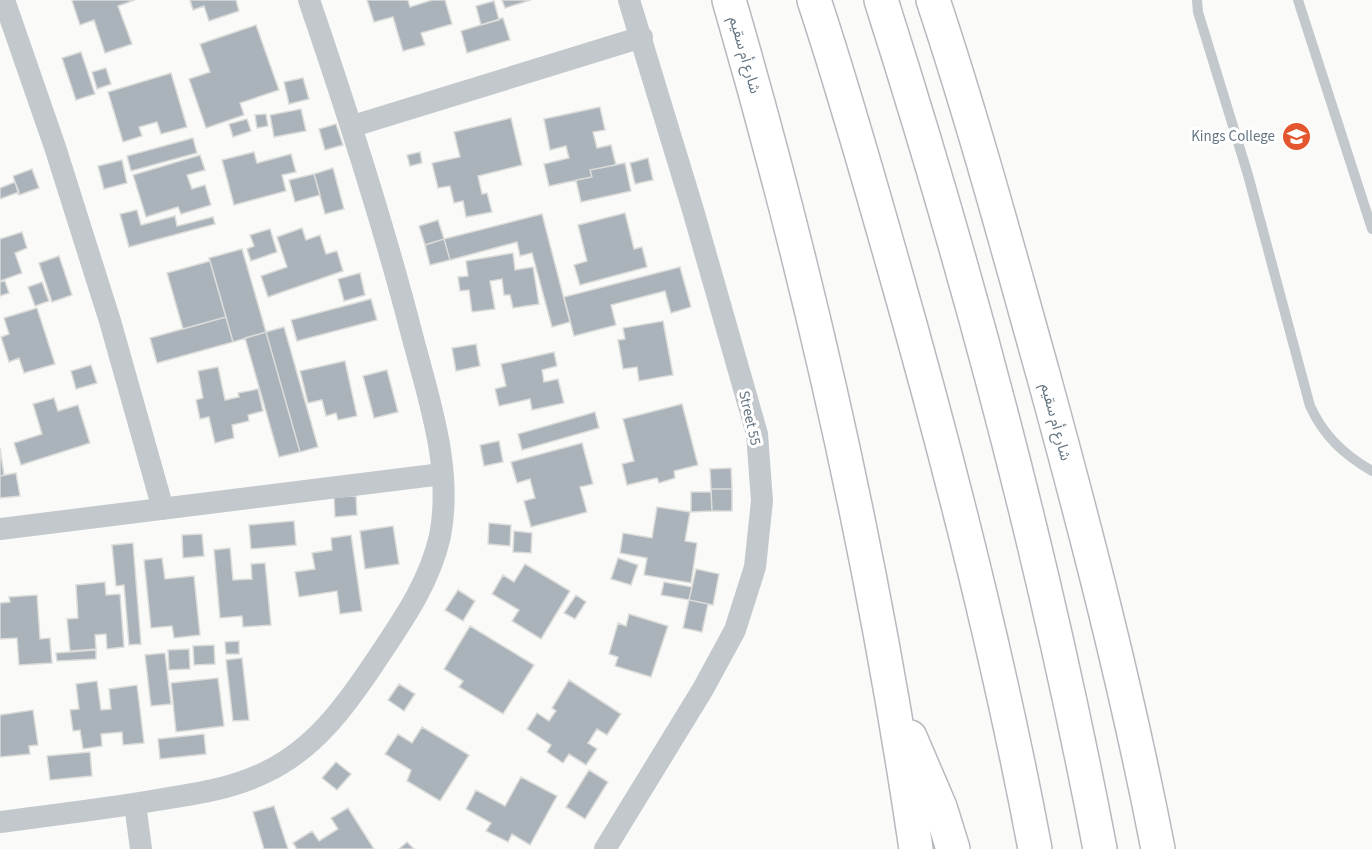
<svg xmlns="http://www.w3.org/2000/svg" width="1372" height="849" font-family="'Source Sans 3','Noto Sans Arabic',sans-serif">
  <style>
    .building { fill: #aab3b9; stroke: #dcdcda; stroke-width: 1.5 }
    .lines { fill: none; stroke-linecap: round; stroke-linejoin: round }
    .primary-casing { stroke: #b5babe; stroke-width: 36 }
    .service { stroke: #c3c8cc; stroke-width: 10 }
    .minor { stroke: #c3c8cc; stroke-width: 22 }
    .primary { stroke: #fff; stroke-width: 33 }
    .labels { text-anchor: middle; stroke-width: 6; stroke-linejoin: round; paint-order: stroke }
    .street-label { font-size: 15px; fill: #657683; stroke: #fff }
    .poi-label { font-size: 15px; fill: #657683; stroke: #fff; text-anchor: end }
  </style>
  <rect width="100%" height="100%" fill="#fafaf8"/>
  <path class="building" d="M74,0H135L118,6L132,44L105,53L94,20L80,25L72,1Z
    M190,0H236L239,11L209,21L204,6L193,10Z
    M367,0H408L410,7L432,0H445L452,24L421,33L425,45L403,51L393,17L374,22Z
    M502,0H531L505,8Z
    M494,1L499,20L481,25L476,6Z
    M503,18L510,40L467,53L461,31Z
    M256,25L279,90L240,103L244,115L206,128L189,79L210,72L200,44Z
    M81,52L95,94L76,100L62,58Z
    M106,68L111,84L97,89L92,72Z
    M171,73L187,127L161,134L157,122L139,127L142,136L123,142L108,92Z
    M303,78L309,99L289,104L284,82Z
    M600,107L605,130L593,132L597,148L611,145L616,165L590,170L592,177L549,186L544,164L569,158L566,146L550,150L544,119Z
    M301,109L306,131L274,137L270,115Z
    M266,114L268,126L257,128L255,115Z
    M511,118L522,165L478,176L482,194L487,193L492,212L466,217L463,201L454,203L450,186L438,188L432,163L460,157L454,132Z
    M247,119L251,131L233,137L229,124Z
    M336,124L343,145L325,150L319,129Z
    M193,138L197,153L131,171L127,156Z
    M254,152L257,163L291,154L296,172L282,175L286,191L234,205L222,160Z
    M420,152L422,163L410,166L407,155Z
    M200,155L205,170L187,175L192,189L205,185L211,205L181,214L178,207L146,217L133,175Z
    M648,158L653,180L635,184L630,163Z
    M122,160L127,183L104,189L98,166Z
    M625,163L631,191L581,202L576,180L592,177L590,170Z
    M333,168L344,209L325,214L314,174Z
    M32,169L39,188L19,195L13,176Z
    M314,174L320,195L295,202L289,180Z
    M15,182L19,192L0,199V188Z
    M137,210L141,225L175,216L177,226L213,217L215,224L129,247L120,214Z
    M625,213L634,249L642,247L647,267L580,285L574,265L587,261L578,225Z
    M542,214L570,322L552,327L532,253L520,256L517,242L450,260L444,239Z
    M438,220L444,239L425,245L419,226Z
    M302,228L306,240L320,235L326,254L337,251L343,271L268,297L261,276L287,267L277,237Z
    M270,229L277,252L251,261L247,249L254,246L250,235Z
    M22,232L27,248L15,253L22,273L0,281V239Z
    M444,239L450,260L430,265L425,245Z
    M242,249L266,332L233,342L209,258Z
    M513,253L515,270L533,267L539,304L513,308L510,295H504L502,279L490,281L495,309L472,312L469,290L460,291L458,277L468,276L466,261Z
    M59,256L72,295L52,302L39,263Z
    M210,261L226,317L183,329L167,273Z
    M680,267L691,307L671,313L665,291L611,305L616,325L574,336L564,297Z
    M360,273L365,295L344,301L338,279Z
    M5,281L9,293L0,296V282Z
    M42,282L49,301L35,306L28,287Z
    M371,299L377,320L297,341L291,320Z
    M37,308L55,364L24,373L19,358L9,362L1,337L9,334L4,318Z
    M226,317L233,342L157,363L150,338Z
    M663,321L673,375L639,381L637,367L623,369L618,340L625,339L623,328Z
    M284,327L318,447L300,452L266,332Z
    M266,332L300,452L279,457L245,338Z
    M476,344L480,366L456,371L452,348Z
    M554,352L557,366L542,370L544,382L558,379L564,403L532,410L530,399L499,406L495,389L506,386L501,364Z
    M345,361L357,416L338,420L336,413L326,416L322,400L308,403L300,371Z
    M91,365L97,383L76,389L71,371Z
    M218,367L225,400L239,397L238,393L258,389L263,411L248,415L249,421L232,425L234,438L215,443L209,417L200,419L196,400L203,398L198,371Z
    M387,370L398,412L374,418L363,376Z
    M54,398L58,411L78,405L90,443L21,465L14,443L42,434L33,404Z
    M682,404L698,465L674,471L675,478L659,483L657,478L627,485L622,464L634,461L623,419Z
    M595,412L599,428L522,450L518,434Z
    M499,441L503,462L484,466L480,445Z
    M582,443L593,484L580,487L587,512L531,527L524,501L535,498L530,479L517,483L511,462Z
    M0,448L4,475L0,476Z
    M731,468L732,489H711L710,469Z
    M16,473L20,496L0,498V476Z
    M711,489H732V511H712Z
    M691,492H711L712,511L691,512Z
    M356,496L357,515L335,517L334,497Z
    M657,507L690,512L685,541L697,543L691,583L644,575L647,558L620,553L623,533L652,538Z
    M294,521L296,545L251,549L249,525Z
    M489,523L511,525L510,546L488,544Z
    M393,526L399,564L365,569L360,531Z
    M514,531L532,533L531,553L513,552Z
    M202,534L204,556L183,558L182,535Z
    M351,535L362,611L340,614L337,591L299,597L295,572L315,569L312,553L332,550L331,538Z
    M133,543L141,644L129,645L124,585L116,586L112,545Z
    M230,548L233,580L252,579L251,564L265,563L271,625L243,627L242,616L220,618L214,550Z
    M162,558L165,579L194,576L200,635L174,638L172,626L151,628L144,560Z
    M618,558L638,565L631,585L611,579Z
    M525,564L570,591L541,639L512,621L519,610L492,594L503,575L514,582Z
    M696,569L719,574L713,605L689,600Z
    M105,582L106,595L120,594L124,647L107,649L106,634L95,635L96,649L70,651L67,619L78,618L76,585Z
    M664,582L692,587L689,600L661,595Z
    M458,590L475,601L463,621L445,610Z
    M37,595L40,639L50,638L52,663L19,665L17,638L0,639V603L10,602L9,597Z
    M576,595L586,602L575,619L564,613Z
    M689,600L708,604L702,632L683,628Z
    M629,614L668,626L651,677L615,666L618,657L609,654L618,623L626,626Z
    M470,626L534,665L503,714L459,687L463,681L444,669Z
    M239,641V654H226L225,642Z
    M214,645L215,664L194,665L193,646Z
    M189,649L190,669L169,670L168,650Z
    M96,650V659L57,661L56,653Z
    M165,653L171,704L151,706L145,655Z
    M242,658L249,720L233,721L226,660Z
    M218,678L224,726L176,732L171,683Z
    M569,680L621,714L607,735L597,729L588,743L597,749L586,765L569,754L563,763L547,752L551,745L527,729L537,713L549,721L556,711L552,708Z
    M97,681L101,710L111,709L109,689L137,685L144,743L123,745L122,732L101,734L102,746L83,749L80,730L73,731L70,710L79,709L76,684Z
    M399,684L415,694L404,711L388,700Z
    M33,710L38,745L29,746L30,754L0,757V715Z
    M422,727L469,755L440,801L407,781L411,770L385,754L398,734L412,743Z
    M204,734L206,754L160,759L158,739Z
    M90,752L92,776L50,780L47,756Z
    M336,762L351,774L337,790L322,778Z
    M589,770L608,782L585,819L566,807Z
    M521,777L557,796L530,845L512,834L508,842L486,831L491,823L466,809L476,790L505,806Z
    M274,806L288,849H264L253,812Z
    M348,808L374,849H297L293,843L312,831L319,841L338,829L331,818Z
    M407,842L414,849H399Z"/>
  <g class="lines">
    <defs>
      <path id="primary" d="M729,0C810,279 874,562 916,849
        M814,0C843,87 868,176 893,264C948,457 998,652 1035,849
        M881,0C970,279 1045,561 1100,849
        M933,0C974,123 1008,249 1043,374C1086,531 1127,689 1158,849
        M910,737L940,807L953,849"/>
    </defs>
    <use href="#primary" class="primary-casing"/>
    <path class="service" d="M1197,0L1198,12L1248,175L1310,406C1324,436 1343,454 1372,471
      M1298,0L1372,229"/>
    <path class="minor" d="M4,0L55,147L110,321L163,509
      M353,126L642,37
      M0,529L442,474
      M135,804L141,849
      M0,822C52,815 105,809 157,800C195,794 232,789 266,772C314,749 344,708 373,665C400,624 429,585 440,536C453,469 429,400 412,335C383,222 347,111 309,0
      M605,849L703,689L735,630L755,567L762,501L757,434L693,210L629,0"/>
    <use href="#primary" class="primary"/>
  </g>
  <defs>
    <symbol id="university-disc" viewBox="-11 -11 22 22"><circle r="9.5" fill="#e4572e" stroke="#fff"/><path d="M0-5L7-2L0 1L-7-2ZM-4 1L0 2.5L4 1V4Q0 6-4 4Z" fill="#fff"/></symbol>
  </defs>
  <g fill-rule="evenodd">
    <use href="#university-disc" x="1280" y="120" width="33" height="33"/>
  </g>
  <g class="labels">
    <g class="street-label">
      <text transform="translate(745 55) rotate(74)" y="5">شارع أم سقيم</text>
      <text transform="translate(750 418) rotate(77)" y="5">Street 55</text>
      <text transform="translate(1056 422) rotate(75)" y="5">شارع أم سقيم</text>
    </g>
    <g class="poi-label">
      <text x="1275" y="141">Kings College</text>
    </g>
  </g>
</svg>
